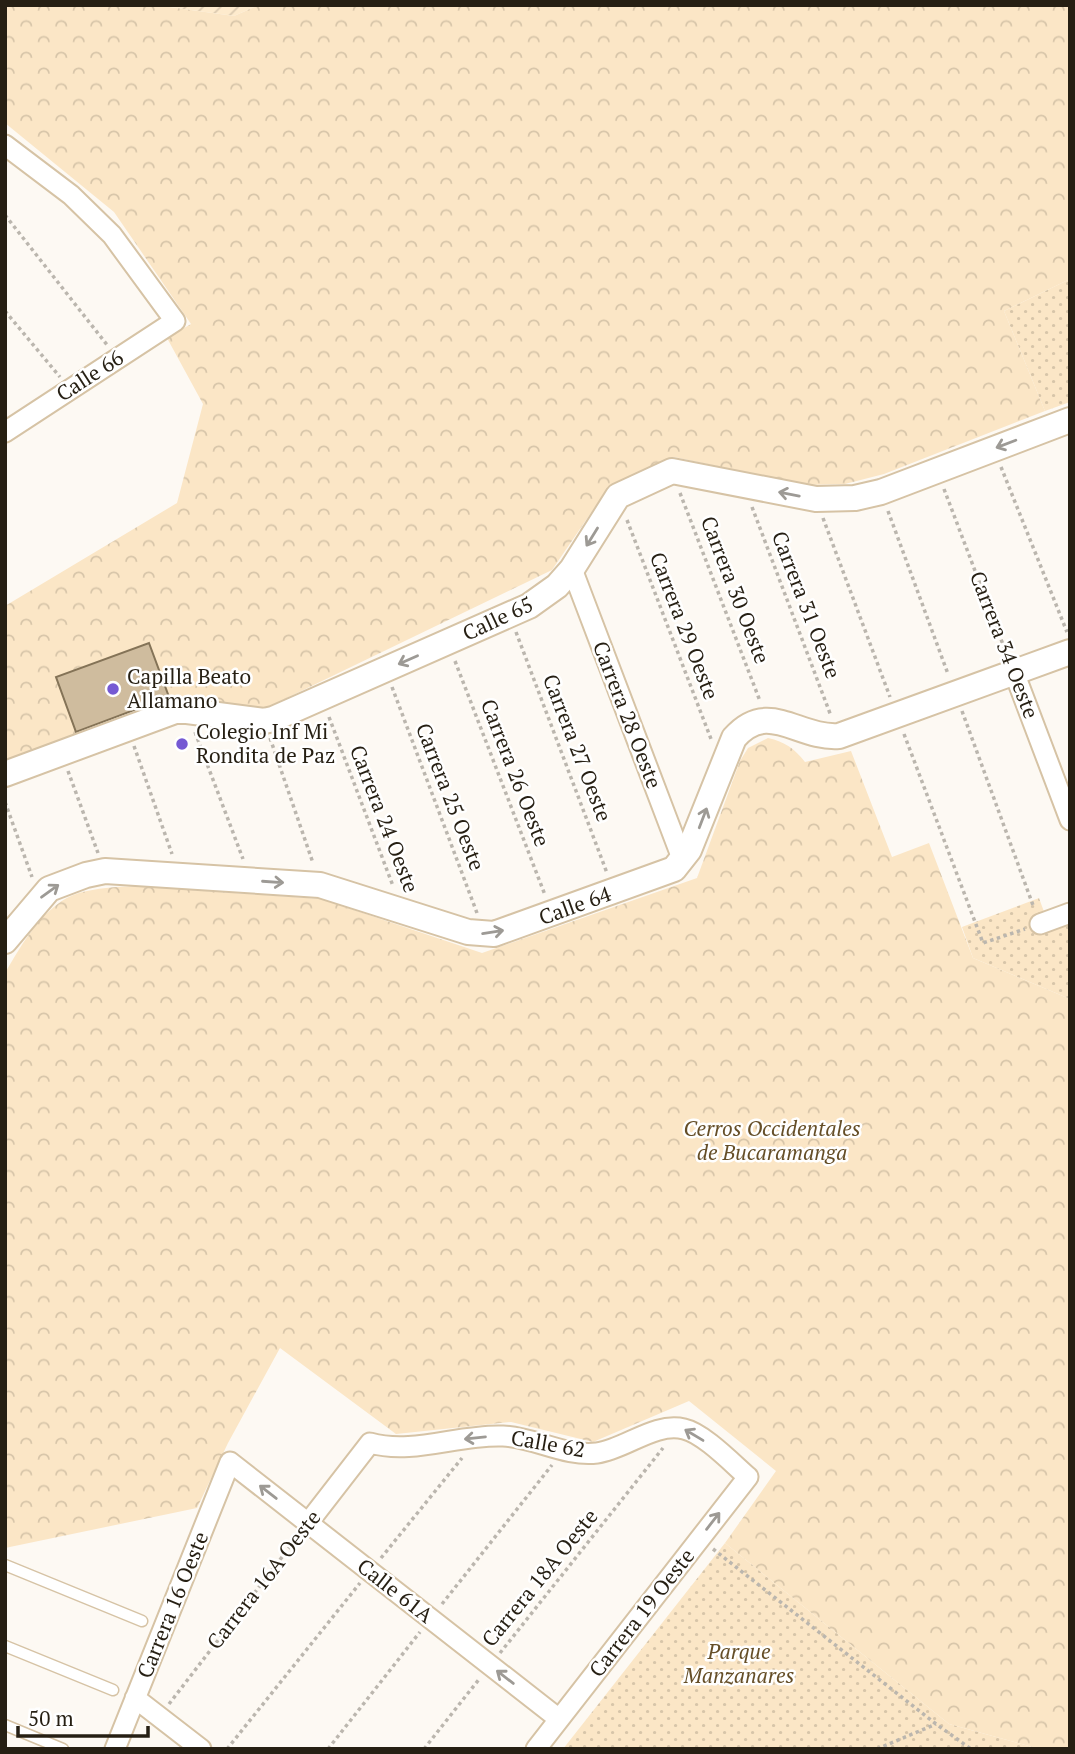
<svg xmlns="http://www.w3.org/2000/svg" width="1075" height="1754" font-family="'PT Serif',serif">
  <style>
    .industrial { fill: url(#industrial-furrows) }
    .forest { fill: url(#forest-crowns) }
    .park { fill: url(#park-dots) }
    .building { fill: #cfbc9e; stroke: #847357; stroke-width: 2 }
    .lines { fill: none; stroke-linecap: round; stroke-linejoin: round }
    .service-casing { stroke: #d6c3a5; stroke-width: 13 }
    .minor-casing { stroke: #d6c3a5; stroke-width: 23 }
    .tertiary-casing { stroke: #d6c3a5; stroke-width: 28 }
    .path { stroke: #bbb6ae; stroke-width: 3.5; stroke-dasharray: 3.5 3.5; stroke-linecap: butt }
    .service { stroke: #fff; stroke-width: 10 }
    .minor { stroke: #fff; stroke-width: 19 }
    .tertiary { stroke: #fff; stroke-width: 24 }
    .oneway { stroke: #9d9a95 }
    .poi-dot { fill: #7559d3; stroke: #fff; stroke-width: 2.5 }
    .labels { text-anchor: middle; stroke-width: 5; stroke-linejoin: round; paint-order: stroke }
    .street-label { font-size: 21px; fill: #261f13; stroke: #fff }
    .poi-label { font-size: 21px; fill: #261f13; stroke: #fff; text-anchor: start }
    .park-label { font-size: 21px; font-style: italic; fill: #654e27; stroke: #fff }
  </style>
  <defs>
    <pattern id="industrial-furrows" width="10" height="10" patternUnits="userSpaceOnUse" patternTransform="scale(1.75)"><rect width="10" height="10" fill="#feebcd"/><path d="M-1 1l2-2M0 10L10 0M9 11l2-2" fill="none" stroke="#dac9af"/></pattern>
    <pattern id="forest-crowns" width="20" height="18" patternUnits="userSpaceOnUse" patternTransform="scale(1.75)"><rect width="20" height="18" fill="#fbe6c6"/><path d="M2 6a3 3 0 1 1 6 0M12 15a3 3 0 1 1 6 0" fill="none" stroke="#d7c5a9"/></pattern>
    <pattern id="park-dots" width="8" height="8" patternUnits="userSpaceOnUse" patternTransform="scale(1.75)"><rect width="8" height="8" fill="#fbe6c6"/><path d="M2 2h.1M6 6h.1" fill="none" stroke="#d7c5a9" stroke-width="1.8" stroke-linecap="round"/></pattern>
  </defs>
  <rect width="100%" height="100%" fill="#fdf9f3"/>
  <path class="industrial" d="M155,5H259L234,16Z"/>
  <path class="forest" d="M5,5H155L234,16L259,5H1070V279L1004,311L1045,411L884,474L845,484L806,485L674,457L610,485L552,570L264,709L171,702L148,643L56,677L78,736L5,762V606L177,503L203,404L167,338L191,324L114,212L5,123Z
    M768,738C785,742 794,748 805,762L851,751L892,857L929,843L973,958L1070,999V1749H1040L949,1724L725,1543L776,1471L689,1401L593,1442L511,1422L396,1434L280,1348L228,1443L197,1508L5,1548V973C22,944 45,903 79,893C97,888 115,887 134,886L321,899L482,953L697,878L740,761L748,748Z"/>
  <path class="park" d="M1070,279V402L1045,411L1004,311Z
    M1039,898L1051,931L1070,924V999L973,958L962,927Z
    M725,1543L949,1724L1040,1749H563Z"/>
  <path class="building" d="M149,643L169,697L76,732L56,677Z"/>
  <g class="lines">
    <defs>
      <path id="service" d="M5,1565L142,1621
        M5,1646L113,1690
        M5,1725L63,1749"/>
      <path id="minor" d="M5,145L71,195L112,235L175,321L5,432
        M572,569L683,861
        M1014,672L1070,820
        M1040,924L1070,913
        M308,1523L370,1443C413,1455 459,1434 503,1436C534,1437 565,1457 597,1453C626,1449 654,1422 684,1429C703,1433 732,1463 748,1477L536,1749
        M135,1698L201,1749
        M115,1749L230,1462L559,1719"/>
      <path id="tertiary" d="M5,774L175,711H187L264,721L273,719L529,606L557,586L572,569L618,496L672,471L816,499L855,498L881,492L1070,420
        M5,941L49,889L86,875L105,871L320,885L468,932L494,934L674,869L689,850L734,738C768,699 798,739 839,736L1070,652"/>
    </defs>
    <use href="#service" class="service-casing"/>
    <use href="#minor" class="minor-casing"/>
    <use href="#tertiary" class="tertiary-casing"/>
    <path class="path" d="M5,215L108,346
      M5,311L60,377
      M1001,467L1067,632
      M944,489L1007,655
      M680,493L760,701
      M752,507L831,716
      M888,511L948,674
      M823,518L890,697
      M627,520L711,739
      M516,632L607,873
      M455,661L545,895
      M392,687L477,913
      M962,711L1034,908
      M329,717L393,886
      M195,732L243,859
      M904,734L983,943L1025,929
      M270,738L313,863
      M134,746L172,854
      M68,771L98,853
      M5,802L32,877
      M713,1549L936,1724L971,1749
      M381,1558L462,1458
      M442,1604L552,1465
      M500,1653L663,1448
      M169,1704L299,1535
      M227,1749L360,1583
      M328,1749L420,1632
      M424,1749L480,1678
      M877,1749L936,1724"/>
    <use href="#service" class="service"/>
    <use href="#minor" class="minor"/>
    <use href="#tertiary" class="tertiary"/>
  </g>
  <defs><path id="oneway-shaft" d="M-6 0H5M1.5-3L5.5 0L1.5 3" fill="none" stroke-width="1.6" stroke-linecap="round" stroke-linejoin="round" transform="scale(1.75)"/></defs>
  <g class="oneway">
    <use href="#oneway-shaft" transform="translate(1006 444) rotate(159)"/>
    <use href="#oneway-shaft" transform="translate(789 494) rotate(-169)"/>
    <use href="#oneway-shaft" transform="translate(592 537) rotate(122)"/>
    <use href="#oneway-shaft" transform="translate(408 660) rotate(156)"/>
    <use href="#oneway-shaft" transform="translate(703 818) rotate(-69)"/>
    <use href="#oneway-shaft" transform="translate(273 882) rotate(4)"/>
    <use href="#oneway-shaft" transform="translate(50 891) rotate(-36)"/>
    <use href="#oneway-shaft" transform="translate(493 932) rotate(-9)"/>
    <use href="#oneway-shaft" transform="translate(694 1435) rotate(-149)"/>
    <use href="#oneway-shaft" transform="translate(475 1438) rotate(174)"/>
    <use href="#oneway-shaft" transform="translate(268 1492) rotate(-142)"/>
    <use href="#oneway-shaft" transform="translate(713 1521) rotate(-52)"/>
    <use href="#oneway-shaft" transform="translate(505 1677) rotate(-142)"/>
  </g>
  <g class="poi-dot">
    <circle cx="113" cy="689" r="7"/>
    <circle cx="182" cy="744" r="7"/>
  </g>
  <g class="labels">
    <g class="street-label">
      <text transform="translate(90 376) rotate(-33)" y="7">Calle 66</text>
      <text transform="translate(735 590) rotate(69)" y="7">Carrera 30 Oeste</text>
      <text transform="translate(806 605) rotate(69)" y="7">Carrera 31 Oeste</text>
      <text transform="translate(498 619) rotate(-25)" y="7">Calle 65</text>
      <text transform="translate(684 626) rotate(69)" y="7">Carrera 29 Oeste</text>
      <text transform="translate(1004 645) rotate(69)" y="7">Carrera 34 Oeste</text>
      <text transform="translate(627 715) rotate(69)" y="7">Carrera 28 Oeste</text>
      <text transform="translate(577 748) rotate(69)" y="7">Carrera 27 Oeste</text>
      <text transform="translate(515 773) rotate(69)" y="7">Carrera 26 Oeste</text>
      <text transform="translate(450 797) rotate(69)" y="7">Carrera 25 Oeste</text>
      <text transform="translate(384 819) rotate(69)" y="7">Carrera 24 Oeste</text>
      <text transform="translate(575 906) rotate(-20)" y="7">Calle 64</text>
      <text transform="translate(548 1444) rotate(10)" y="7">Calle 62</text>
      <text transform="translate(540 1578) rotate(-51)" y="7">Carrera 18A Oeste</text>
      <text transform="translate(264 1580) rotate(-52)" y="7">Carrera 16A Oeste</text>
      <text transform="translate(395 1591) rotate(38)" y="7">Calle 61A</text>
      <text transform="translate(173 1605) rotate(-68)" y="7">Carrera 16 Oeste</text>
      <text transform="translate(642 1613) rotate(-52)" y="7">Carrera 19 Oeste</text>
    </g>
    <g class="poi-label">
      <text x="127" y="684">Capilla Beato<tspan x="127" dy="24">Allamano</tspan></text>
      <text x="196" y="739">Colegio Inf Mi<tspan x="196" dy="24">Rondita de Paz</tspan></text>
    </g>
    <g class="park-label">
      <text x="772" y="1136">Cerros Occidentales<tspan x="772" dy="24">de Bucaramanga</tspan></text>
      <text x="739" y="1659">Parque<tspan x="739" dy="24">Manzanares</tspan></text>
    </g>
  </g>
  <rect width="1075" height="1754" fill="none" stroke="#261f13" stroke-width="14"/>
  <path d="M18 1726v10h130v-10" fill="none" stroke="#261f13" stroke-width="3.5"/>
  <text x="28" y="1726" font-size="21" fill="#261f13" stroke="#ffffff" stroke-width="5" paint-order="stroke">50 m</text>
</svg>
